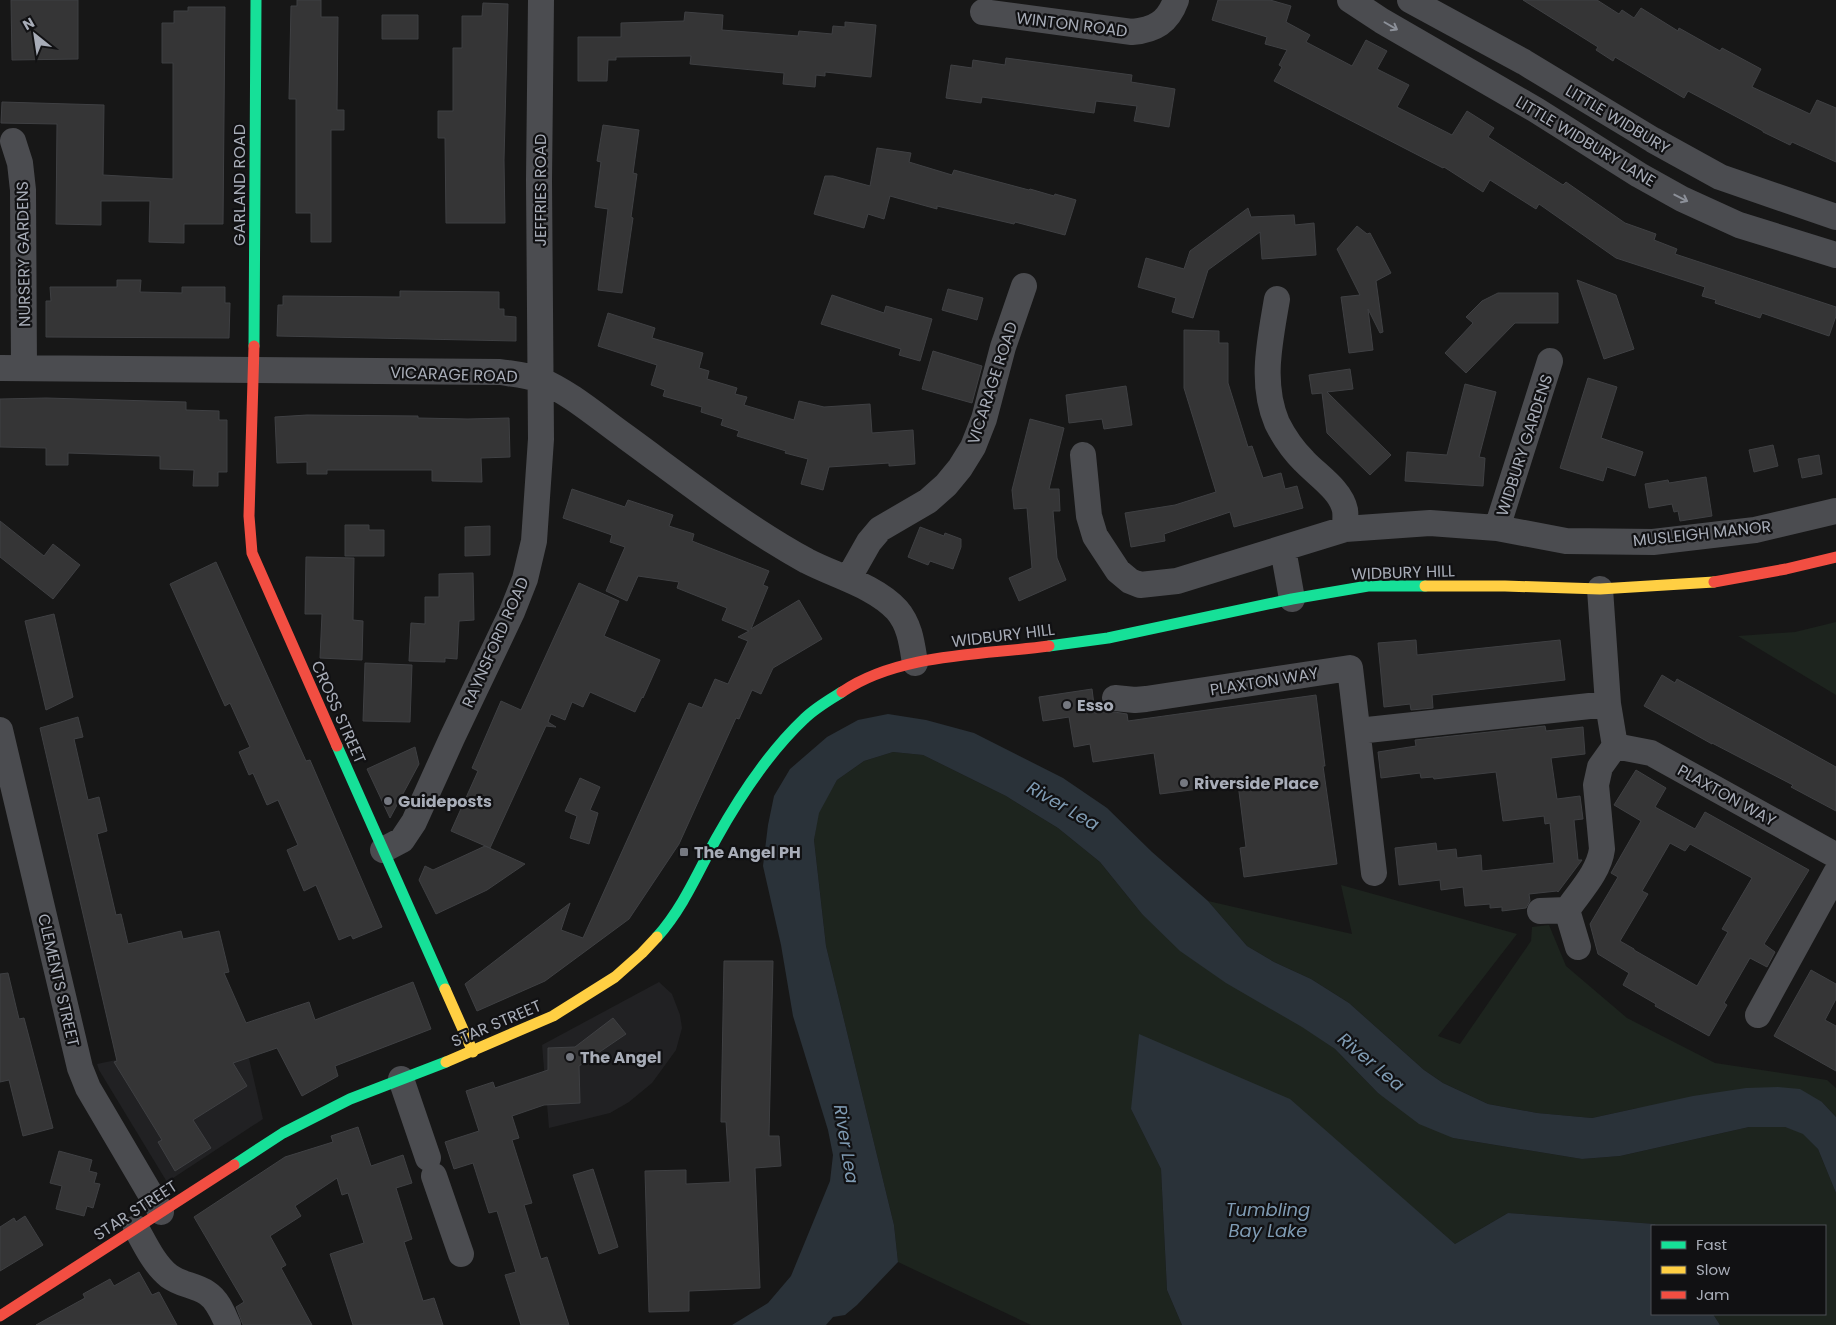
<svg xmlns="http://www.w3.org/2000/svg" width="1836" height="1325" font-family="Poppins,sans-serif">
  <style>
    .built { fill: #212123 }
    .green { fill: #1d241e }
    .water { fill: #2a3239 }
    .building { fill: #353536; stroke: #3f4043; fill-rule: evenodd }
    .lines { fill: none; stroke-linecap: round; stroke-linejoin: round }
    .street { stroke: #4b4c50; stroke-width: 26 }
    .fast { stroke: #16e098; stroke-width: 11 }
    .slow { stroke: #ffcf43; stroke-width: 11 }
    .jam { stroke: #f24e42; stroke-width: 11 }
    .oneway { stroke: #8c9099 }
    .poi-dot { fill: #757880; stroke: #111113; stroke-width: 2 }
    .labels { text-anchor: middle; stroke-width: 4.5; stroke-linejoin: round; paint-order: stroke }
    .street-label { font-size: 16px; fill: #a8adb8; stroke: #111113 }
    .poi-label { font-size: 16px; font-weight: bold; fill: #a8adb8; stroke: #111113; text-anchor: start }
    .water-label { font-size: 18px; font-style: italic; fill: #7f9bb3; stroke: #111113 }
  </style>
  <rect width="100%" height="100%" fill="#171717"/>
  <path class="built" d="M659,982L672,994L680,1015L682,1028L676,1050L652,1083L629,1102L610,1113L549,1128L542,1045Z
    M236,1002L263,1119L167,1182L99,1070L97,1064L144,1054Z"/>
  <path class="green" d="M1836,622V695L1738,636L1795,632Z
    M893,752L923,755L1006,796L1058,828L1100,862L1142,914L1335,1049L1378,1093L1453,1138L1582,1159L1620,1156L1749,1127H1785L1803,1133L1818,1149L1836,1193V1325H1720L1713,1314H1825V1226H1656L1654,1224L1508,1213L1455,1244L1399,1196L1131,1109L1161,1169L1167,1290L1182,1325H1031L898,1262L894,1225L826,946L814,840L818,813L837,780L864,761Z
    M1341,885L1517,934L1438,1036L1460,1044L1531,941L1532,927L1549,925L1566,966L1627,1018L1715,1063L1827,1080L1836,1088V1117L1822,1102L1638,1108L1592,1118L1537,1113L1488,1104L1443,1083L1424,1070L1349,1003L1311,979L1274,962L1247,946L1208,901L1352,934Z"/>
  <path class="water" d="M888,714L926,720L974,733L1063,778L1107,808L1152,852L1208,901L1247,946L1274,962L1311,979L1349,1003L1424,1070L1443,1083L1488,1104L1537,1113L1592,1118L1693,1096L1746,1088L1778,1087L1800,1089L1822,1102L1836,1117V1193L1818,1149L1803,1134L1785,1127H1749L1620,1156L1582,1159L1453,1138L1419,1124L1378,1093L1335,1049L1302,1027L1226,983L1180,951L1142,914L1100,862L1058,828L1006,796L923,755L893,752L864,761L837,780L819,813L814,840L826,946L894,1225L898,1262L857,1305L845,1315L833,1317L826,1325H732L768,1303L791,1276L830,1181L833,1155L828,1130L793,1016L781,945L763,866L768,825L774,796L790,769L827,737L858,720Z
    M1139,1034L1290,1099L1455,1244L1508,1213L1655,1224L1656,1226H1652V1314H1713L1720,1325H1182L1167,1290L1161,1169L1131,1109Z"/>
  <path class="building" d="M11,0H78V59L12,60Z
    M297,0H321V17H338L337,110H344V130H331V242H311V213H296V99H289L290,53L291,6H297Z
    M1218,0H1270L1291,6L1286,22L1310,35L1306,42L1352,66L1366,40L1387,51L1377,69L1409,85L1397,107L1452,135L1467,111L1494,128L1488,137L1563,185L1566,182L1625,223L1656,234L1654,240L1677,249L1675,254L1836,307V316L1829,336L1762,313L1760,318L1715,303L1716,300L1702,296L1705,287L1616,258L1539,204L1536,209L1490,180L1483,192L1444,167L1443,168L1274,81L1282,67L1279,65L1287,50L1265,44L1267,37L1212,20Z
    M1523,0H1597L1619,14L1622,10L1634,18L1641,8L1678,31L1679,28L1720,51L1722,48L1761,69L1752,87L1810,114L1817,100L1836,108V162L1792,142L1790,145L1763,132V131L1688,91L1684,98L1615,57L1613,61L1596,50L1598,47Z
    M483,3L508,4L504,160L505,223H446L445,138H438V111H453V48H462V16H482Z
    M188,7H225L223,224H184V243L149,242L150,201H101V225L56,224L57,124L1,123L2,102L104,105L103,175L173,179V63H162V23H174V11H188Z
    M685,12L723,15L722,30L798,36L799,31L832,34L833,26L845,27V22L876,25L871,77L825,72V76L816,75L815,87L783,84L784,73L690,64L691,56L616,57V60H608L607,81H578V37H621V23L684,21Z
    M382,15H418V39H382Z
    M1006,58L1132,75L1131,82L1175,89L1169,127L1134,121L1137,106L1096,101L1094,113L982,97L981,103L946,98L951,65L972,68L973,60L1005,65Z
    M603,125L639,130L633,173L637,174L631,217L633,218L622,293L598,290L608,209L595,207L601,162L597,161Z
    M877,148L911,153L909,162L952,175L954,170L1029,190L1030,189L1054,196L1055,194L1076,200L1065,235L1015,222L1014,224L937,206V209L890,196L884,219L868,214L864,228L814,214L825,176H833L870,186Z
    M1248,208L1251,217L1294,215L1295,225L1314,223L1316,255L1262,259L1260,232L1208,270L1193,318L1172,312L1176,298L1138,287L1146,258L1184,269L1190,251Z
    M1357,226L1367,234L1370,233L1391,273L1376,281L1383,332L1380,333L1368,309L1373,350L1349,353L1341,297L1360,295L1337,249Z
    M117,280H141L140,292L182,293V287H225V303H230L229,338L46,337V301H51L50,287H117Z
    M1577,280L1616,295L1634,349L1604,359Z
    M948,289L983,298L977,320L942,310Z
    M400,291L499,292V309H504V316L516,317V341L277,336L278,305H283V296L400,297Z
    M1498,293H1558V323H1515L1466,373L1445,353L1473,323L1466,317L1482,301Z
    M832,295L884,313L886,306L932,319L920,361L899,355L901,349L821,324Z
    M608,313L655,328L652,338L703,353L699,368L709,371L707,379L737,388L735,394L747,397L744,405L794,420L799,401L824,407L870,404L872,433L913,430L915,464L889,466V463L829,467L823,490L801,484L808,459L785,453L786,451L737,436L739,431L721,425L723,419L701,412L702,407L663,396L665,390L651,385L657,365L598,346Z
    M1184,330L1219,331V343H1228V383L1248,447L1252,446L1263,478L1281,473L1285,489L1297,486L1303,508L1234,527L1230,512L1164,534L1165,541L1131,547L1125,513L1175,505L1216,492L1184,388Z
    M933,351L982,366L972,403L922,389Z
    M1350,369L1353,389L1327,392L1391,455L1370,475L1327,433L1322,393L1312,394L1309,375Z
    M1588,378L1617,387L1601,438L1643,452L1635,476L1607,467L1603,481L1560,468Z
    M1465,384L1496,392L1479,457L1485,458L1483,486L1405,481L1407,452L1447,455Z
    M1126,386L1132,425L1104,429L1102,419L1069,423L1066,395Z
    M46,398L186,402V410L219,411V420H227V472H218V486H193L194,470L160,469V456L68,453V465H46V448L0,447V399Z
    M307,415L418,416V418L468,419L509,418L510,457L481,458L482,482L432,481V470H327V474H307V462L277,463L275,417Z
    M1030,419L1064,428L1049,489H1059L1060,511H1053L1057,558L1066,580L1019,601L1009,578L1032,568L1027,508L1014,509L1012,490Z
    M1773,445L1778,466L1754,472L1749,450Z
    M1819,455L1822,474L1802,478L1798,459Z
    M1706,477L1712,516L1680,521L1678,511L1674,512L1672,504L1649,508L1645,484L1668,480L1669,483Z
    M572,489L625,507L628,500L673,515L669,526L694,534L692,541L769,571L763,585L768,587L751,629L799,600L822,639L773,668L761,694L752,690L739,719L736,718L679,844L629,919L545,981L477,1011L465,984L570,903L561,930L583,938L689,703L702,708L715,679L728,684L748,641L738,637L749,631L722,620L727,608L677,588L679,582L638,576L627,601L606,591L625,547L610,542L612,535L563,518Z
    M0,521L44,556L53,544L80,565L53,599L0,557Z
    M345,525H369V530H384V556H345Z
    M490,526V555L465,556V527Z
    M920,527L944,536L945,533L961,539V547L953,569L930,561L928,565L908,557Z
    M306,557L354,558L353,620L363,621L362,660L320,658L322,614H305Z
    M216,562L306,761L310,760L382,927L353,939L351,935L339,940L316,885L304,891L287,850L298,845L278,800L267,805L253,773L249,775L239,752L250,747L230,703L225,706L170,584Z
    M473,573L474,620L459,621L457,659L445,658V662L409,661L411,623L425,624V597H439V574Z
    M579,583L619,601L604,636L660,660L643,698L642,697L635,712L590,692L583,707L572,702L565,720L551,714L548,722L556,727L546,726L490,848L451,831L478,771L472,768L501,701L521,710Z
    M54,614L73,697L46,710L25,621Z
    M1416,640L1417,655L1560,640L1565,680L1432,695L1433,708L1411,710L1410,704L1384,707L1378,643Z
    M365,663L412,665L410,722L363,721Z
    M1662,675L1675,683L1677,679L1836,767V811L1791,787L1793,785L1712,743V744L1644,706Z
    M1092,689L1095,713L1108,711L1127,714L1128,721L1316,695L1325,766H1323L1337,864L1244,877L1240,848L1246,847L1238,784L1160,794L1154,753L1093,762L1090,744L1074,747L1069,717L1043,721L1039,697Z
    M78,717L83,737L74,739L88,800L99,797L107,831L97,834L116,915L121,914L128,944L181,931L183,939L219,931L229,972L224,973L246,1023L309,1002L315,1020L413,982L431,1029L335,1066L338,1076L302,1096L277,1048L233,1063L247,1086L193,1120L211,1148L175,1171L158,1142L162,1140L114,1062L117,1061L40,728Z
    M1545,726L1546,731L1583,727L1585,754L1551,758L1557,799L1580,796L1583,819L1574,820L1578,860H1582L1558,892L1557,891L1529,894L1530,901L1526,908L1502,911V907L1490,908V904L1465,906L1463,887L1441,890L1440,880L1399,885L1395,848L1436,843L1437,851L1456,849L1457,858L1481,855L1482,871L1554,863L1550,823L1545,824L1544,816L1503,821L1496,772L1434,779L1433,777L1421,778L1420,773L1381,778L1378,752L1416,746L1415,740Z
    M415,747L419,764L390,818L367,769Z
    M1636,770L1666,788L1655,807L1695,829L1705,812L1809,870L1764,944L1775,952L1767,967L1750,958L1724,1003L1727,1005L1709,1036L1655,1006L1656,1004L1623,985L1629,973L1598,954L1590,924L1618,877L1611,873L1641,821L1614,805ZM1670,843L1685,851L1690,844L1752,878L1722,929L1728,932L1697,986L1634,950V949L1620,941L1648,894L1642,891Z
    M580,778L600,787L590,810L598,813L589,844L570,838L577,816L565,811Z
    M485,846L525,864L487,890L436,914L419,880L425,866L433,870Z
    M724,961H773L769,1136H779L781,1166L755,1168L760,1288L689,1291V1311L649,1312L645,1171L686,1170V1184L730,1182L726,1122H721Z
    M1811,970L1836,984V999L1825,1020L1836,1026V1071L1774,1036Z
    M8,973L19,1019L24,1018L53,1128L23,1136L9,1080L0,1082V974Z
    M613,1018L626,1034L579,1066L580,1103L544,1105L512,1116L519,1138L512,1140L532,1203L524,1205L541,1259L547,1257L569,1325H521L505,1275L516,1272L497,1211L489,1213L473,1163L454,1169L445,1142L479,1131L466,1091L493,1082L495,1088L548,1070V1048L575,1047Z
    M358,1127L371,1166L403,1155L412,1183L396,1188L412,1239L404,1242L423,1301L434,1298L443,1325H353L330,1254L364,1243L348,1193L342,1195L337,1178L295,1206L301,1216L270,1236L286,1265L281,1268L312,1325H243L236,1307L244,1302L194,1217L285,1157L333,1142L331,1136Z
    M59,1151L92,1160L89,1171L97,1173L94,1183L100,1184L93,1208L87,1206L84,1216L56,1209L62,1186L50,1183Z
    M593,1169L618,1247L599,1254L573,1175Z
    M25,1216L43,1245L0,1271V1227L14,1218L16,1222Z
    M139,1272L152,1295L159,1292L177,1325H36L85,1298L83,1294L110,1279L114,1286Z"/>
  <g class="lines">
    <path class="street" d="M1350,0L1382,21L1536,110L1639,175L1682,199L1739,225L1836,255
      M1410,0L1524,62L1653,140L1720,177L1836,217
      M983,12L1132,32C1155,30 1168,22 1176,0
      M13,141L20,163L23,190L24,368
      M1277,299C1270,341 1260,383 1277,423C1284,437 1293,450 1304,461C1317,475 1341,490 1345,510C1346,516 1345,523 1345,529
      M0,368L500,372C513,374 528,375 540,380C571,393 599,418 626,437C685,480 743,526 807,561C836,576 875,586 897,610C910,625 912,644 915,663
      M1083,455L1089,516L1095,536L1118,571L1130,581L1140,585L1177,581L1345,529L1430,523L1497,528L1566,541L1653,542L1755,530L1836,511
      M1497,528L1550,361
      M1283,549L1292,599
      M848,579L869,542L880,529L928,501L946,485L960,468L973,447L984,419L1003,347L1024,286
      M1115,698L1135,700L1146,699L1350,668L1374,873
      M0,730L80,1068L88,1088L161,1212
      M1358,731L1608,704
      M1615,746L1651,753L1835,855
      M383,850L402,840L414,822L452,738L512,612L525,579L534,541L541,439L539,180L541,0
      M1567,910C1580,891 1599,872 1602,849L1596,785L1600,767L1615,746L1608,704L1600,589
      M1540,911L1567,910L1578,947
      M1758,1015L1836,873
      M401,1079L428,1158
      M434,1176L461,1254
      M136,1228C145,1244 154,1264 169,1276C181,1285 195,1285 207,1293C218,1300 223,1314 228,1325"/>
    <path class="fast" d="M254,346L256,0
      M1049,646L1108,638L1292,599L1368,586H1425
      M337,746L445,989
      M657,937C683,908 698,872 716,839C740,796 769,752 804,719C815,708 829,700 842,692
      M234,1165L283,1133L350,1099L446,1062"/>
    <path class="slow" d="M1425,586H1505L1600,589L1714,582
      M445,989L473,1052
      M446,1062L553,1016L615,977L642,953L657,937"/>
    <path class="jam" d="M254,346L249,516L252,553L337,746
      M1714,582L1786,569L1836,557
      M842,692C899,653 983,655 1049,646
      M0,1316L234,1165"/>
  </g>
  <defs><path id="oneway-shaft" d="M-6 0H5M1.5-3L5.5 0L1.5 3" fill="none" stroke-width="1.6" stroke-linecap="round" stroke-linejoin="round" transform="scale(1.25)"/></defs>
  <g class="oneway">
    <use href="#oneway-shaft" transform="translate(1391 26) rotate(30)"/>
    <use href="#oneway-shaft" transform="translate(1681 198) rotate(27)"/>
  </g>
  <g class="poi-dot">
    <circle cx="1067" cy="705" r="5"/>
    <circle cx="1184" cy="783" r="5"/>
    <circle cx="388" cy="801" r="5"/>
    <rect x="679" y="847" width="10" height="10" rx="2.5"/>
    <circle cx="570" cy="1057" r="5"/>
  </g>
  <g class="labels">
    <g class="street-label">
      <text transform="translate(1072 24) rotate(7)" y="6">WINTON ROAD</text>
      <text transform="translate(1618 119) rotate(31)" y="6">LITTLE WIDBURY</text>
      <text transform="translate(1586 141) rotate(31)" y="6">LITTLE WIDBURY LANE</text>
      <text transform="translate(239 185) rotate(-90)" y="6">GARLAND ROAD</text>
      <text transform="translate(540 190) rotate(-90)" y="6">JEFFRIES ROAD</text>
      <text transform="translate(23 254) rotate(-91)" y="6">NURSERY GARDENS</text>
      <text transform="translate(454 374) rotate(2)" y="6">VICARAGE ROAD</text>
      <text transform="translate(992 383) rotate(-72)" y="6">VICARAGE ROAD</text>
      <text transform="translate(1524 445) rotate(-72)" y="6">WIDBURY GARDENS</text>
      <text transform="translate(1702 533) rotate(-6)" y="6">MUSLEIGH MANOR</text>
      <text transform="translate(1403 572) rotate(-2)" y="6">WIDBURY HILL</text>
      <text transform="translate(1003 635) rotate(-7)" y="6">WIDBURY HILL</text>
      <text transform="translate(495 642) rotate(-66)" y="6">RAYNSFORD ROAD</text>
      <text transform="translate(1264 681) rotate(-9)" y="6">PLAXTON WAY</text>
      <text transform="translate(339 712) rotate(66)" y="6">CROSS STREET</text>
      <text transform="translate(1727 795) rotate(29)" y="6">PLAXTON WAY</text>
      <text transform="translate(59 980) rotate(77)" y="6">CLEMENTS STREET</text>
      <text transform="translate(496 1023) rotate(-23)" y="6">STAR STREET</text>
      <text transform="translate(135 1210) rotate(-33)" y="6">STAR STREET</text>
    </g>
    <g class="poi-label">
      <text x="1077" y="711">Esso</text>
      <text x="1194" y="789">Riverside Place</text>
      <text x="398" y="807">Guideposts</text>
      <text x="694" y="858">The Angel PH</text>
      <text x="580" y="1063">The Angel</text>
    </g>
    <g class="water-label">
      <text transform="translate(1063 806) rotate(30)" y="6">River Lea</text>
      <text transform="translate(1371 1062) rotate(40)" y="6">River Lea</text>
      <text transform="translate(846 1144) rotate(81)" y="6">River Lea</text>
      <text x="1268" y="1216">Tumbling<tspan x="1268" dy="21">Bay Lake</tspan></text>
    </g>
  </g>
  <rect x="1651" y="1225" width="175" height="90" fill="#111113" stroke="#4d4f55"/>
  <rect x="1661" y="1241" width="25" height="8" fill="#16e098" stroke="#4d4f55"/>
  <text x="1696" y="1250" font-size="15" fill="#a8adb8">Fast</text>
  <rect x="1661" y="1266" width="25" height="8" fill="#ffcf43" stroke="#4d4f55"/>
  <text x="1696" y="1275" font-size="15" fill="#a8adb8">Slow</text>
  <rect x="1661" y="1291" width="25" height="8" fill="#f24e42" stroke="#4d4f55"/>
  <text x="1696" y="1300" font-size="15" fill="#a8adb8">Jam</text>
  <g transform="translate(35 35) rotate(330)" stroke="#111113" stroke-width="4" paint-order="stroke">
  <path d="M0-4L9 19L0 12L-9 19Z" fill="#a8adb8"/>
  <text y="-8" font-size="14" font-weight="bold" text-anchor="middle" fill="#a8adb8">N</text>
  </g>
</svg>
